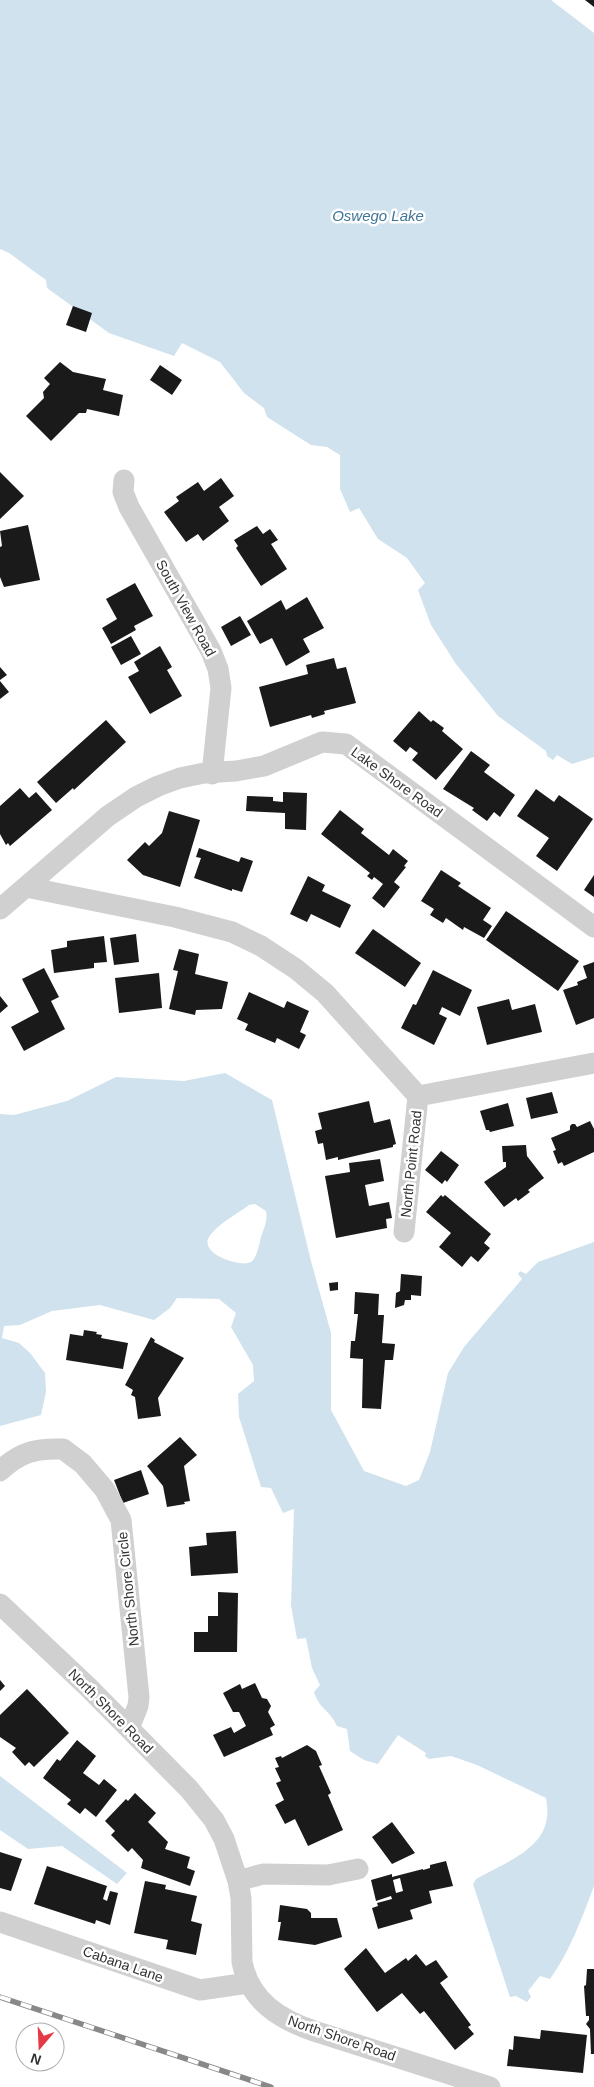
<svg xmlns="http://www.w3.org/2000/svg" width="594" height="2087" font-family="Helvetica,sans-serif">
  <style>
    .water { fill: #cfe2ee; fill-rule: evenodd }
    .building { fill: #1a1a1a; fill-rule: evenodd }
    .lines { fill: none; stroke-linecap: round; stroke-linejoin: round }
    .street { stroke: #d0d0d0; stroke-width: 21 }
    .rail-casing { stroke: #888; stroke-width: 5.5 }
    .rail { stroke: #fff; stroke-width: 4; stroke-dasharray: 11; stroke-linecap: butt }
    .labels { text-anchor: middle; stroke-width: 5; stroke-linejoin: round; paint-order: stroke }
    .street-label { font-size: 14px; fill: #333; stroke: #fff }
    .water-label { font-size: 15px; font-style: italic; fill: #3f7597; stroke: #fff }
  </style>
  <rect width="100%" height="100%" fill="#fff"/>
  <path class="water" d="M0,0H551L594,33V757L572,764L557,755L553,760L547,756L546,751L498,716L456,664L431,625L418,590L425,583L407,558L378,539L359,508L350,512L340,489V455L327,447L311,445L267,417L264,408L244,393L220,362L182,343L174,356L109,333L47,288L46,280L9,253L0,249Z
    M225,1073L272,1100L311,1261L331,1333V1410L364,1471L406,1486L419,1480L430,1452L448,1373L464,1347L522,1279L518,1274L520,1271L526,1274L538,1262L594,1242V1886C582,1918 570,1951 550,1979L540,1976L528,1991L531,1997L527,2002L516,1996L510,1997L473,1884L476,1879C511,1859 556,1846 546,1798L477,1765L451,1756L429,1759L425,1756L426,1753L398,1735L378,1764L364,1760L350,1751L347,1729L337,1726C330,1710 320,1710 314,1692L320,1685L312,1668L306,1638L297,1639L291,1605L294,1509L283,1513L271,1488L261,1487L239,1417L238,1394L254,1381L253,1365L231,1327L236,1313L219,1299L177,1298L170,1308L154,1320L100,1305L52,1311L20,1325L4,1326L2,1338L19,1343L30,1353L45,1373L46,1392L41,1415L0,1426V1114L14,1115L67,1101L116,1077L184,1081ZM255,1204L266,1211C268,1221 264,1228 261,1237C259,1245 257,1258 251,1262C243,1268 194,1254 211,1234C220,1223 237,1214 249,1205Z
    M0,1776L127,1873L117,1884L62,1846L28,1849L0,1830Z"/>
  <path class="building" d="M585,0H594V7Z
    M73,306L92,313L86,332L66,325Z
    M60,362L73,372L106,379L103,390L123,395L119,416L87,409L86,413H79L51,441L26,416L44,398L43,392L50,384L44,378Z
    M160,365L182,380L172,395L150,380Z
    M0,472L24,496L0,519Z
    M221,478L234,496L219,507L229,521L203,541L198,534L186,542L164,512L179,501L176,497L198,482L204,491Z
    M28,525L40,580L4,587L0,577V547L2,546L0,531Z
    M257,526L263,534L270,529L278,540L271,544L287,569L261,586L236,548L238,546L234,540Z
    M135,583L153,616L134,626L136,630L111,644L102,628L117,619L106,599Z
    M307,597L324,628L303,639L310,652L286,666L272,638L260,644L247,621L281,600L286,610Z
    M240,616L251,635L231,646L221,627Z
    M131,636L141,654L121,665L111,647Z
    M160,646L172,667L167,670L182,696L150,714L128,677L139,671L134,662Z
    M334,658L337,669L346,667L356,703L324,711L325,714L312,718L311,715L270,727L259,687L308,674L306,665Z
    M0,667L7,675L0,680Z
    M0,681L9,692L0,699Z
    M419,711L431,722L433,720L444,728L442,731L463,749L436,780L412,760L418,753L410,747L406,752L393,741Z
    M106,720L126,742L74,790L73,788L56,803L37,782Z
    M471,751L490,765L484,772L515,795L500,817L494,812L487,821L472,810L474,808L443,789Z
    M20,788L29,798L36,792L52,810L10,846L8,843L6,845L0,834V806Z
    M536,789L554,802L559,795L593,819L557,871L536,856L549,838L517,816Z
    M283,792L307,793L306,830L285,829V813L246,811L247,796L273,797V801L283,802Z
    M340,810L364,829L361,833L389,855L393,849L408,861L404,866L406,867L394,882L400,887L384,908L372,898L383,884L374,877L372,880L367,876L370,873L321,834Z
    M169,811L200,820L180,887L143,875L127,860L145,842L149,846L162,833Z
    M199,848L239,862L241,857L253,861L242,892L232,889V891L194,878L201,858L196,857Z
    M441,870L461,883L458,886L491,908L483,920L492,926L484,938L464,927L463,930L446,918L443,923L430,915L434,909L421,901Z
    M594,875V897L584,890Z
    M308,876L325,885L322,891L351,905L340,928L311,914L307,922L290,914Z
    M506,911L579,961L558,991L486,940Z
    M373,929L421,963L405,987L355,953Z
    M136,934L139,962L114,965L110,938Z
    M104,936L107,962L94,963V968L54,973L51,950L67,947V941Z
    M179,949L199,954L195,974L228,982L222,1009L196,1010L195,1015L169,1009L178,971L173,970Z
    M594,962V1018L576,1025L563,990L578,985L577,982L587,978L583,966Z
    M44,968L59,997L51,1001L65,1029L24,1051L11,1027L39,1012L22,979Z
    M433,970L472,990L460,1016L442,1007L439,1014L447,1018L434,1045L401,1028L413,1004L416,1005Z
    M159,973L162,1008L119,1013L115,978Z
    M249,992L284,1008L287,1001L309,1011L300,1032L306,1035L299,1049L277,1038L275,1043L245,1030L248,1024L237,1019Z
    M0,996L8,1006L0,1013Z
    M509,999L512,1010L535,1004L542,1032L487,1045L477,1007Z
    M552,1092L558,1113L531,1119L526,1098Z
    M369,1101L374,1123L390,1119L396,1144L393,1145V1147L338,1160V1157L326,1160L323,1143L318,1144L315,1131L322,1129L318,1113Z
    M508,1103L514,1126L490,1132L489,1130H486L480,1111Z
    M590,1121L594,1129V1152L564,1166L562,1162L558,1164L553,1151L556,1150L551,1138L570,1130V1126L572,1124H575L577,1127Z
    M526,1145L527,1156L544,1178L528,1190L530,1192L518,1201L516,1198L504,1207L484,1182L506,1167V1162H503L502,1146Z
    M441,1151L459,1165L447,1182L445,1180L442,1184L425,1170Z
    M380,1159L384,1181L365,1185L369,1206L389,1202L392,1218L386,1219L387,1228L336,1238L325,1176L350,1172L349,1163Z
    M441,1195L443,1197L445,1195L491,1234L484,1243L490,1248L478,1262L471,1256L462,1267L439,1247L451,1233L426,1212Z
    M401,1274L422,1276L421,1296L411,1295V1300H405L404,1305L395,1308L396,1293L400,1291Z
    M338,1282V1290L330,1291L329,1283Z
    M355,1292L379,1294L378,1315H384L382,1343L395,1344L393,1360H385L381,1409L362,1408L363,1359L350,1358L351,1341H355L358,1314H354Z
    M84,1330L97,1332L96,1334L102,1335L101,1338L128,1343L123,1369L66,1360L70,1334L83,1336Z
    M151,1337L155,1340L154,1342L184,1358L158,1398L161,1416L138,1419L135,1397L131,1395L133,1390L125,1385Z
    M180,1437L197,1455L184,1466L190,1501L184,1502L185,1504L167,1507L163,1486L147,1466Z
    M141,1470L149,1494L123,1503L114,1480Z
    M236,1531L238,1573L191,1576L189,1547L207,1545L206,1533Z
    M218,1592L238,1593L237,1652H194V1632H208V1616H218Z
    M0,1680L5,1686L0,1691Z
    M255,1683L262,1698L267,1699L271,1706L268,1712L275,1725L270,1728L273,1735L224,1757L213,1735L231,1727L234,1733L246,1726L239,1712H233L223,1693L240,1684L242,1689Z
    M27,1689L69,1733L34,1767L29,1762L25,1766L12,1752L16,1748L0,1737V1715Z
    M77,1740L96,1756L83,1773L99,1785L104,1779L117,1790L96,1817L85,1808L80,1814L67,1804L71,1800L43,1778L57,1759L60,1761Z
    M307,1745L316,1751L322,1765L319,1766L331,1793L328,1795L343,1830L308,1846L295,1819L285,1824L275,1805L284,1800L276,1783L281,1781L275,1768L279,1767L275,1758L281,1756L282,1758Z
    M135,1793L156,1813L148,1822L168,1842L165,1849L190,1857L187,1868L195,1871L190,1886L141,1868L143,1860L132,1848L128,1852L111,1835L115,1831L105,1821L126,1799L128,1801Z
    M392,1822L415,1853L392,1864L372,1837Z
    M0,1852L22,1859L11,1891L0,1888Z
    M446,1861L453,1886L429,1891L432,1903L410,1910L413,1919L378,1929L372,1908L378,1906L377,1903L392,1899L391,1896L376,1901L371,1880L392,1874V1877L423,1869V1870L430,1868V1865ZM400,1878L403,1891L396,1893L393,1880Z
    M47,1866L107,1886L103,1899L107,1901L110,1891L118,1893L110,1925L96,1920L95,1924L34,1904Z
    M145,1881L166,1885L165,1889L197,1896L191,1921L202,1924L196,1955L166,1949L168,1940L134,1933Z
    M280,1905L307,1909L311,1913V1918H337L342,1937L315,1945L278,1940L281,1922H278Z
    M366,1948L385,1973L406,1958L408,1961L416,1954L426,1966L436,1960L448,1977L440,1983L471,2025L468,2027L474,2034L455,2050L424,2011L420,2014L402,1993L377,2012L344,1969Z
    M587,1969H594V2054H591L590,2029L586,2024L589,2020V2016H586L584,1986L586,1985Z
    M541,2030L587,2035L583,2073L507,2066L509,2049L513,2050L514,2036L540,2039Z"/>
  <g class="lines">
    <path class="street" d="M124,480L123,492L129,507L211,651L218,669L221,688L212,774
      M26,887L175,917L232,932L261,946L296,969L325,993L418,1096L594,1063
      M0,909L108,816L136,797L158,786L180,778L204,773L236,771L264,766L322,742L346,744L594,927
      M404,1232L418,1096
      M0,1471C20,1452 36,1448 63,1449L83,1464L105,1490L121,1520L139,1697L138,1706L129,1728
      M0,1604L88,1687L189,1789L214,1820L224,1839L238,1881L241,1898L242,1962C250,2001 279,2019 314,2031L490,2087
      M238,1881L263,1874L328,1875L358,1869
      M0,1922L200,1990L248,1983"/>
    <defs>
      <path id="rail" d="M0,1997L271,2087"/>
    </defs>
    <use href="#rail" class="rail-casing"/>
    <use href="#rail" class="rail"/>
  </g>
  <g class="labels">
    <g class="street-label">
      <text transform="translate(186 608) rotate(61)" y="5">South View Road</text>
      <text transform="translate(397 782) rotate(36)" y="5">Lake Shore Road</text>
      <text transform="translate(411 1164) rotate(-84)" y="5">North Point Road</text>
      <text transform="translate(128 1589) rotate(-96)" y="5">North Shore Circle</text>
      <text transform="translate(111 1711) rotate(45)" y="5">North Shore Road</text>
      <text transform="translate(123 1964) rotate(19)" y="5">Cabana Lane</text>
      <text transform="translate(342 2038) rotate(19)" y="5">North Shore Road</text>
    </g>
    <g class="water-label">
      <text x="378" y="221">Oswego Lake</text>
    </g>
  </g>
  <g transform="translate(40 2047) rotate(199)"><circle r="24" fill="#ffffff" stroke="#adadad"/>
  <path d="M0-4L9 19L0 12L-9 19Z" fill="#e63946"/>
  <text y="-8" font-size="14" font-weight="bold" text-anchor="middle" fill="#333333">N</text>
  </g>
</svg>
